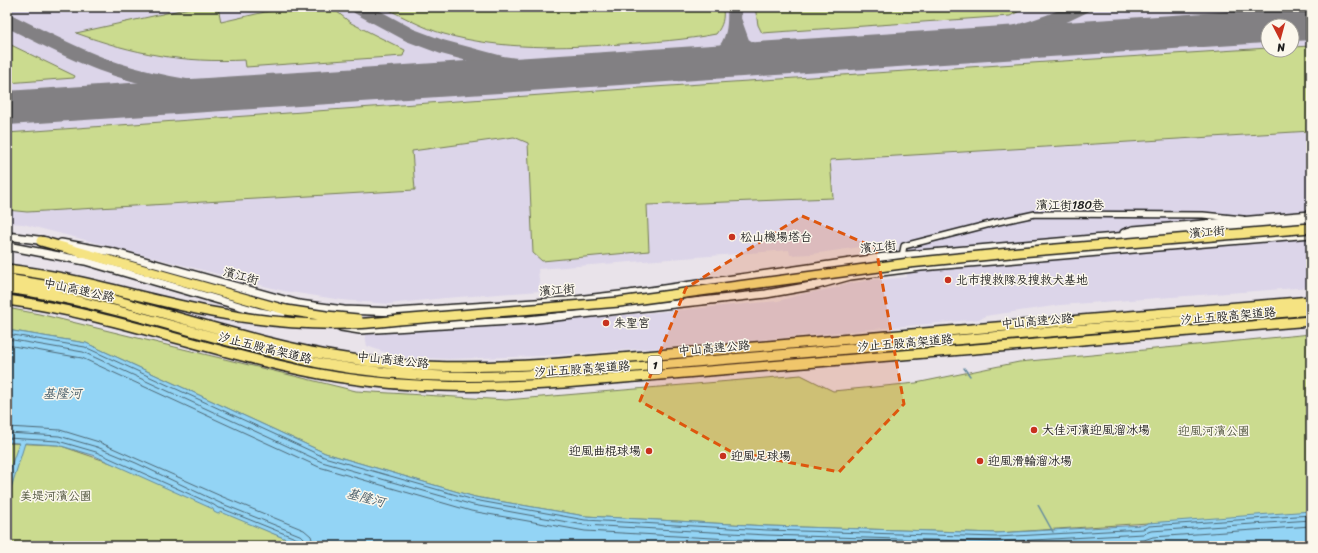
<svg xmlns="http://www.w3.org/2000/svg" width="1318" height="553" font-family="Sriracha,'LXGW WenKai TC',sans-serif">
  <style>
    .built { fill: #dcd5e9; fill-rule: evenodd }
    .green { fill: #cbdb8f; stroke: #747c56 }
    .water { fill: #93d4f5; stroke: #638a9e }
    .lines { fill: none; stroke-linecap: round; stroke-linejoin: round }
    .shore { stroke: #4c6673; stroke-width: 1 }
    .stream { stroke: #638a9e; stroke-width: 1.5 }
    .taxiway { stroke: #828083; stroke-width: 14 }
    .runway { stroke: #828083; stroke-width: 34 }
    .secondary-tunnel { stroke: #c0bbc1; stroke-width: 7; stroke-dasharray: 7 3.5; stroke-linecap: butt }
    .street-casing { stroke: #1c1c1c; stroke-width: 8 }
    .secondary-casing { stroke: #1c1c1c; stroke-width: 10 }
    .highway-casing { stroke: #1c1c1c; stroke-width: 12 }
    .street { stroke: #fbf7ec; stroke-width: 5 }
    .secondary { stroke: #fbf7ec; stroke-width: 7 }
    .highway { stroke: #f5e382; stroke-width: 9 }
    .highway-bridge-casing { stroke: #1c1c1c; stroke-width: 12; stroke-linecap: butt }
    .highway-bridge { stroke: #f5e382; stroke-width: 9 }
    .marked { fill: #de560d; fill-opacity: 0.2; stroke: #de560d; stroke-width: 3; stroke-dasharray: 8 5; stroke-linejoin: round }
    .poi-dot { fill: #c8321e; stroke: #fbf7ec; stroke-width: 1.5 }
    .labels { text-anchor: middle; stroke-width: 3; stroke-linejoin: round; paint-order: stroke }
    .shield { fill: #fbf7ec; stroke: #5f5e5a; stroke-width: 1 }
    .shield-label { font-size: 11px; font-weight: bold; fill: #1c1c1c }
    .street-label { font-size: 12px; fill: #1c1c1c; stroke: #fbf7ec }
    .poi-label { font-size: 12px; fill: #1c1c1c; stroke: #fbf7ec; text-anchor: start }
    .park-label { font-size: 12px; fill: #51553e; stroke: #fbf7ec }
    .water-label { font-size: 13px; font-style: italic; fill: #465c68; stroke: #fbf7ec }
  </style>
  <rect width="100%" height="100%" fill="#e9e3ea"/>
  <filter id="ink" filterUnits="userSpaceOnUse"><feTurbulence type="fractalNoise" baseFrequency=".025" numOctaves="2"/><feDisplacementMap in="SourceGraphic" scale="8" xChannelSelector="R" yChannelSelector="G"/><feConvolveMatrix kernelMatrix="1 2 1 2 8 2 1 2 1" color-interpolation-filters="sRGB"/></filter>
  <g filter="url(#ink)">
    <path class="built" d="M7,7H1311V287L1060,305L985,316L981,319L726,343L541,356L449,359L398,357L367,346L365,335L616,316L778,301L803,294L840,287V285L878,279V280L907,277L901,244L860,247L812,254L790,255L789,250L538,269L540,291L445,298L389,304L342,300L284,291L23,224L7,223ZM1268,26H1292V50H1268Z"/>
    <path class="green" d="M194,7H218L221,22L287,7H331L351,23L405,50L403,56L246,67L245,60C182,63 135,54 76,33Z
      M383,7H723C724,19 723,25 716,34C685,40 654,42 622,44C563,48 502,50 444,34C423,28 402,16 383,7Z
      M755,7H1027L1010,16L762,33L758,25Z
      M7,43L75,76L74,78L7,83Z
      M1311,46V131L830,160L833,198L647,205L649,251L542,261L533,253L528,143L514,137L412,151L415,190L27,212L7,210V133L654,87L1268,48V50H1292V47Z
      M7,308L39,314L356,391L506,400L801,375L833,391L916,383L1019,362L1311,334V516L1148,523L997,533L767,526L585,516L475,497L325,453L86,343L7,330Z
      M7,443L58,445L120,466L302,546H7Z"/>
    <path class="water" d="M7,330L86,343L325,453L475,497L585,516L767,526L997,533L1143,525L1148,523L1311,511V546H303L221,512L218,514L214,512L213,509L95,456L58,445L25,443L7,501V478L19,443L7,442Z"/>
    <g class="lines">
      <path class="shore" d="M7,334L85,347L324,457L474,500L585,520L767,530L997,537L1143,529L1149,526L1311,515
        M7,339L83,352L322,462L473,505L584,525L767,535L997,542L1143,534L1151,531L1311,520
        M7,345L82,358L319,467L471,511L585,531L767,541L930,546
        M7,427L60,430L99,442L223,497L304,530L311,536L314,546
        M7,433L59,436L97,447L136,463L220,503L302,536L306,540L308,546
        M7,438L58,441L96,452L214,505L218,508L223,509L300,540L303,546
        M1037,546L1144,540L1153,537L1311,526"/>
      <path class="stream" d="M964,368L970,376
        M1038,505L1053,532"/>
      <path class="taxiway" d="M358,7L410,35L442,47L502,63L530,67L586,71L720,55C734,43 735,25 734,7
        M7,20C38,35 69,52 101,64C147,81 195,89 244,93
        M735,22L743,44L760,55C866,50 985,57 1082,7"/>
      <path class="runway" d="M7,108L1311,23"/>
      <path class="secondary-tunnel" d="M1309,7L1311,21"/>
      <defs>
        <path id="street" d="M902,256L904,246L998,222L1035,214L1203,215L1243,219"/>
        <path id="secondary" d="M1124,233L1133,230L1311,215
          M7,236L46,241
          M61,243L112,252L299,304L344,310L396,312L567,301L629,294L885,257L1311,220
          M7,246L85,261L260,312L303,320
          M341,327L360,330L528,320L766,294L817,285L850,276L921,267L1311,234"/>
        <path id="highway" d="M41,241L286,310"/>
      </defs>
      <use href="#street" class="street-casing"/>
      <use href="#secondary" class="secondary-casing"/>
      <use href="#highway" class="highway-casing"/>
      <use href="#street" class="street"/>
      <use href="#secondary" class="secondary"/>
      <use href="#highway" class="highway"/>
      <defs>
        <path id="highway-bridge" d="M7,269C77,277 143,299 212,312C274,324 337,328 399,320L619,302L909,263L1020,252L1311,228
          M7,279C39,284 71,289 102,297C183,317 262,345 345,358C412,369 479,368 547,364L1311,301
          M7,288C115,303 217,343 324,364C408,380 492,378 577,372L1311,310
          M7,300C119,315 225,358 337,377C413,389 488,388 564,383L1311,321
          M286,310L326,316L358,319"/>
      </defs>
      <use href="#highway-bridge" class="highway-bridge-casing"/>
      <use href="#highway-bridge" class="highway-bridge"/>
    </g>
  </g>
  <path class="marked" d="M802,216L876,248L904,404L839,472L730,451L640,401L686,288Z"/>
  <g class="poi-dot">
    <circle cx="732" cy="237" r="4"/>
    <circle cx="948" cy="280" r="4"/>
    <circle cx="606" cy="323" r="4"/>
    <circle cx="1034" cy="430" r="4"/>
    <circle cx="649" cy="451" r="4"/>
    <circle cx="723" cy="456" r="4"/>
    <circle cx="980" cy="461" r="4"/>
  </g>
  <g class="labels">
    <rect class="shield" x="648" y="356" width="14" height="18" rx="3"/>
    <g class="shield-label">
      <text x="655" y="369">1</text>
    </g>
    <g class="street-label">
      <text x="1070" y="209">濱江街180巷</text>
      <text transform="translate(1207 232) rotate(-5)" y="4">濱江街</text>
      <text transform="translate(878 247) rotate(-6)" y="4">濱江街</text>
      <text transform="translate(241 276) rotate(15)" y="4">濱江街</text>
      <text transform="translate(79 290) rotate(12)" y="4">中山高速公路</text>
      <text transform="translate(557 290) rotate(-5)" y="4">濱江街</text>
      <text transform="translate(1228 316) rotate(-5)" y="4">汐止五股高架道路</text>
      <text transform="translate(1037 321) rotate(-5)" y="4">中山高速公路</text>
      <text transform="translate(905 343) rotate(-5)" y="4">汐止五股高架道路</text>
      <text transform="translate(265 348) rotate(14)" y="4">汐止五股高架道路</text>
      <text transform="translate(714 348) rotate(-5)" y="4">中山高速公路</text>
      <text transform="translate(393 360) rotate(6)" y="4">中山高速公路</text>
      <text transform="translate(582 369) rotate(-4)" y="4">汐止五股高架道路</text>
    </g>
    <g class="poi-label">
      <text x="740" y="241">松山機場塔台</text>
      <text x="956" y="284">北市搜救隊及搜救犬基地</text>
      <text x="614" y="327">朱聖宮</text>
      <text x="1042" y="434">大佳河濱迎風溜冰場</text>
      <text x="641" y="455" text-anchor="end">迎風曲棍球場</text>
      <text x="731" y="460">迎風足球場</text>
      <text x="988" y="465">迎風滑輪溜冰場</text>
    </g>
    <g class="park-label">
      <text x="1214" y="435">迎風河濱公園</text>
      <text x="56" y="500">美堤河濱公園</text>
    </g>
    <g class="water-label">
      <text x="62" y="398">基隆河</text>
      <text transform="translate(366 497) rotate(15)" y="5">基隆河</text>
    </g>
  </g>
  <rect width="1318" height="553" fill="none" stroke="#fbf7ec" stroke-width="24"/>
  <rect x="12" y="12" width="1294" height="529" fill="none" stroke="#1c1c1c" stroke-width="1.5" filter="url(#ink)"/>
  <g transform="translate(1280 38) rotate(174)"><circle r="19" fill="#fbf7ec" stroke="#a29f99"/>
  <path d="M0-3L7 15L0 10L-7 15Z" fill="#c8321e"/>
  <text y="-6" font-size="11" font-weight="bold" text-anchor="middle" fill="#1c1c1c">N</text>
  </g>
</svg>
